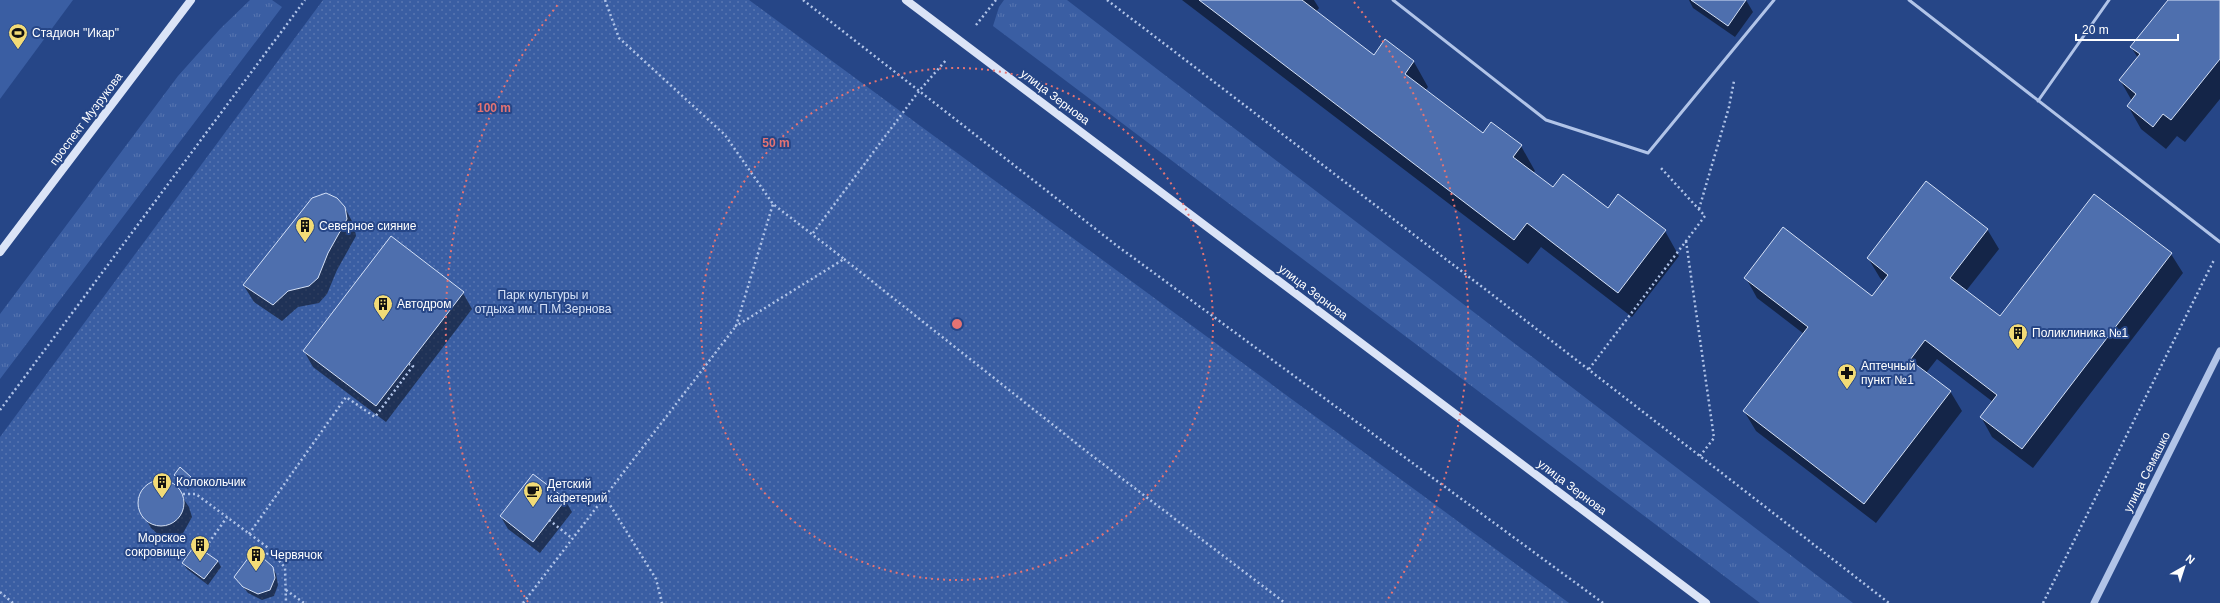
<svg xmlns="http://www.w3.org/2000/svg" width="2220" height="603" font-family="Arial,sans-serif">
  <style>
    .grass { fill: url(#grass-tufts) }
    .park { fill: url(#park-dots) }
    .pitch { fill: #3a5ea3 }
    .shadow { fill: #0007 }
    .building { fill: #4e6fae; stroke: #d5e1f7 }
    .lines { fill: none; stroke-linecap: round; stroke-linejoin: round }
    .path { stroke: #b1c4e8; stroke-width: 2.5; stroke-dasharray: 2 3; stroke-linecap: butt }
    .service { stroke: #b1c4e8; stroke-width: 3 }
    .tertiary { stroke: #b1c4e8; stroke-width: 7 }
    .secondary { stroke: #dbe4f7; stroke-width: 8 }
    .ring { fill: none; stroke: #e47373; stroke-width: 2; stroke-dasharray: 2 4 }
    .labels { text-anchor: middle; stroke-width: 4; stroke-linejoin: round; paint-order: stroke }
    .poi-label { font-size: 12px; fill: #fff; stroke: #264687; text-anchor: start }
    .street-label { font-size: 12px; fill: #fff; stroke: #264687 }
    .park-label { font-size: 12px; fill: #d5e1f7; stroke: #264687 }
    .centre { fill: #e47373; stroke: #264687; stroke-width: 2 }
    .ring-label { font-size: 12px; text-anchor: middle; font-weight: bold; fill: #e47373; stroke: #264687; stroke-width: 4; stroke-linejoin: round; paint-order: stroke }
  </style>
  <defs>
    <pattern id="grass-tufts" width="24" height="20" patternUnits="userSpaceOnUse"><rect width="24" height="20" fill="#3a5ea3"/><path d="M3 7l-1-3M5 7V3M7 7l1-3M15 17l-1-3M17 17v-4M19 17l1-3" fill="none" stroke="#5876b1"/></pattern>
    <pattern id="park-dots" width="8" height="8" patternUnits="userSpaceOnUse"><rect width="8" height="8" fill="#3a5ea3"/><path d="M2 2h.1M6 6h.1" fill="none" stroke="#5876b1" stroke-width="1.8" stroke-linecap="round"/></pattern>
  </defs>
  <rect width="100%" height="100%" fill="#264687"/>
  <path class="grass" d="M250,0H272L282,7L0,379V314L178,76L220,29Z
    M1004,0H1067L1853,603H1760L993,26L999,7Z"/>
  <path class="park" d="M323,0H749L1569,603H0V437Z"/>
  <path class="pitch" d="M0,0H73L0,99Z"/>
  <path class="shadow" d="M1182,0H1314L1319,8L1316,12L1374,56L1385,41L1414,62L1428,87L1425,91L1483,135L1521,146L1535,171L1533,173L1553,189L1665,231L1679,256L1632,317L1541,247L1528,264Z
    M1689,0H1746L1753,12L1735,37L1693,8Z
    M2169,0H2220V99L2185,142L2177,136L2166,149L2141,129L2128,106L2132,101L2120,80L2138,58L2131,47Z
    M345,208L354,225L356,236L337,270L327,294L319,303L298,307L282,321L254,302L244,286Z
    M1987,229L1999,249L1966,291L2001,318L2171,254L2183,273L2033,468L1992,437L1981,417L1993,402L1937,359L1926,373L1950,391L1962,411L1876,523L1756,431L1744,411L1804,334L1757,298L1746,278L1873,297L1884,282L1880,278L1868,258Z
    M463,293L472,309L386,422L313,367L304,351Z
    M175,475L190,477L193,483L188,489L178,481Z
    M160,482L174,485L189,507L192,517L182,535L161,537L151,528L144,516L139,504L141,492L150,484Z
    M565,500L572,512L540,553L508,529L501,517Z
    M218,561L221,567L208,585L187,569L183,563Z
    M272,567L276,574L278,585L274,596L262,600L248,593L235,577Z"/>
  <path class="building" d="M1199,0H1302L1374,55L1385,39L1414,61L1405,74L1483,133L1491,122L1522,145L1513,157L1553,187L1563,174L1608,208L1618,194L1666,230L1618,293L1527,223L1514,240Z
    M1691,0H1746L1728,26Z
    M2168,0H2220V59L2171,120L2163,114L2153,127L2127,106L2136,94L2119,80L2140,54L2130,47Z
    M1926,181L1988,229L1950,278L2000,316L2094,194L2172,253L2022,449L1980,417L1997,395L1925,340L1910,360L1951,391L1864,504L1743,411L1808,327L1744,278L1783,227L1872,296L1888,275L1867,258Z
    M326,193L337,198L345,207L347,219L328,253L318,278L309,286L288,291L273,305L243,285L312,198Z
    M391,236L464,292L376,406L303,351Z
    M180,467L191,477L185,483L174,475Z
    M533,474L566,499L533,542L500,516Z
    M138 503a23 23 0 1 1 46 0a23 23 0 1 1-46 0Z
    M195,545L218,561L204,579L182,563Z
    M252,553L263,558L273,567L275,578L270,590L258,594L243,587L234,577Z"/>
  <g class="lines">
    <path class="path" d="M605,0L619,38L725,135L773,204L844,259L736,326L773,204
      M803,0L1116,245L1603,603
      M1107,0L1494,296L1889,603
      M976,25L996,0
      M1699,209L1729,107L1734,81
      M813,233L919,91L947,59
      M1686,241L1714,438L1700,456
      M844,259L1086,451L1285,603
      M1589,369L1705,216L1661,168
      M0,410L305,0
      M183,494H196L271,550L285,568L286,603
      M605,497L656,579L662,603
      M549,520L573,539
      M249,534L346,397L375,417L413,366L409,364
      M203,551L227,517
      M263,558L271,550
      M286,590L304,603
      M0,592L13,603
      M523,603L736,326
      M2043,603L2214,260"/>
    <path class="service" d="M1393,0L1546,120L1648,153L1774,0
      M1909,0L2220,242
      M2038,101L2109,0"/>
    <path class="tertiary" d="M2094,603L2220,351"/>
    <path class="secondary" d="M906,0L1706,603
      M0,252L191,0"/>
  </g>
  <g class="ring">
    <circle cx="957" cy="324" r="256"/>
    <path d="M528 602A511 511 0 0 1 560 2M1354 2A511 511 0 0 1 1386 602"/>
  </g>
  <defs>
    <symbol id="stadium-pin" viewBox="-11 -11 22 30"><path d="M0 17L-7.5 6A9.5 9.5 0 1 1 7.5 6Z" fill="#f2db76" stroke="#264687"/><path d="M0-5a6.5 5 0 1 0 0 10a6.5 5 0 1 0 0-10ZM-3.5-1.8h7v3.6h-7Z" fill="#111"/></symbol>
    <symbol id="building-pin" viewBox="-11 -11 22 30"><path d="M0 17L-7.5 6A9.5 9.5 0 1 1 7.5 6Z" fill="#f2db76" stroke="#264687"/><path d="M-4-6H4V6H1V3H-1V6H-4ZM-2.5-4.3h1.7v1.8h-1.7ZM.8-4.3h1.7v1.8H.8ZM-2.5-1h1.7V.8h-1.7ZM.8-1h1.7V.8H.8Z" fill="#111"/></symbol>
    <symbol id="pharmacy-pin" viewBox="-11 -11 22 30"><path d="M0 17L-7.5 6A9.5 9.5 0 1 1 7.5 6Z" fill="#f2db76" stroke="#264687"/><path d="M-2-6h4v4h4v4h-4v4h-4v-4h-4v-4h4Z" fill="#111"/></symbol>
    <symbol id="cafe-pin" viewBox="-11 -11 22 30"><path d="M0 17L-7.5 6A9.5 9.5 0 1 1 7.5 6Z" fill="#f2db76" stroke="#264687"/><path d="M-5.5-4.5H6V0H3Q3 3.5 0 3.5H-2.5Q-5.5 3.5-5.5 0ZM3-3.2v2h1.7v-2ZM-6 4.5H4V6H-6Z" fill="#111"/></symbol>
  </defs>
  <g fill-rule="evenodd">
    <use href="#stadium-pin" x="7" y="22" width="22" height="30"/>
    <use href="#building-pin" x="294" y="215" width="22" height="30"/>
    <use href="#building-pin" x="372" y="293" width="22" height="30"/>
    <use href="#building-pin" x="2007" y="322" width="22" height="30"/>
    <use href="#pharmacy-pin" x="1836" y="362" width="22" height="30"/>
    <use href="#building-pin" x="151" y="471" width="22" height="30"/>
    <use href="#cafe-pin" x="522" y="480" width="22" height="30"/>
    <use href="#building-pin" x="189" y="534" width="22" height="30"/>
    <use href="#building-pin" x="245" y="544" width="22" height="30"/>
  </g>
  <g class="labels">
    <g class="poi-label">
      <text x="32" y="37">Стадион "Икар"</text>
      <text x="319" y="230">Северное сияние</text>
      <text x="397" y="308">Автодром</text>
      <text x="2032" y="337">Поликлиника №1</text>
      <text x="1861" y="370">Аптечный<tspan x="1861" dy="14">пункт №1</tspan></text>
      <text x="176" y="486">Колокольчик</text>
      <text x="547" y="488">Детский<tspan x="547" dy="14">кафетерий</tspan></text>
      <text x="186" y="542" text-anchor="end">Морское<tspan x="186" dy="14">сокровище</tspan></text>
      <text x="270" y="559">Червячок</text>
    </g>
    <g class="street-label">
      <text transform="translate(1055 97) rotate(37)" y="4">улица Зернова</text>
      <text transform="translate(86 119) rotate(-53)" y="4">проспект Музрукова</text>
      <text transform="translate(1313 292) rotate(37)" y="4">улица Зернова</text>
      <text transform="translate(2147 472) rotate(-63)" y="4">улица Семашко</text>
      <text transform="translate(1572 487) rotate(37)" y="4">улица Зернова</text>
    </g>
    <g class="park-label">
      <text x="543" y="299">Парк культуры и<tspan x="543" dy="14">отдыха им. П.М.Зернова</tspan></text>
    </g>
  </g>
  <circle cx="957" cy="324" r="6" class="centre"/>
  <g class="ring-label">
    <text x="494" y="112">100 m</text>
    <text x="776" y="147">50 m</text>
  </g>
  <g transform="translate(2184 567) rotate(39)" stroke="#264687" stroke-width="3" paint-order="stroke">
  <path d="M0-3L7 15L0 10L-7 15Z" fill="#ffffff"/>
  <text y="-6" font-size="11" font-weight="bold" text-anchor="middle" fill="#ffffff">N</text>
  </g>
  <path d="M2076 34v6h102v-6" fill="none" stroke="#ffffff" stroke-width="2"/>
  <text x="2082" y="34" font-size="12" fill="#ffffff" stroke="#264687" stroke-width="3" paint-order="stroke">20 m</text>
</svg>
